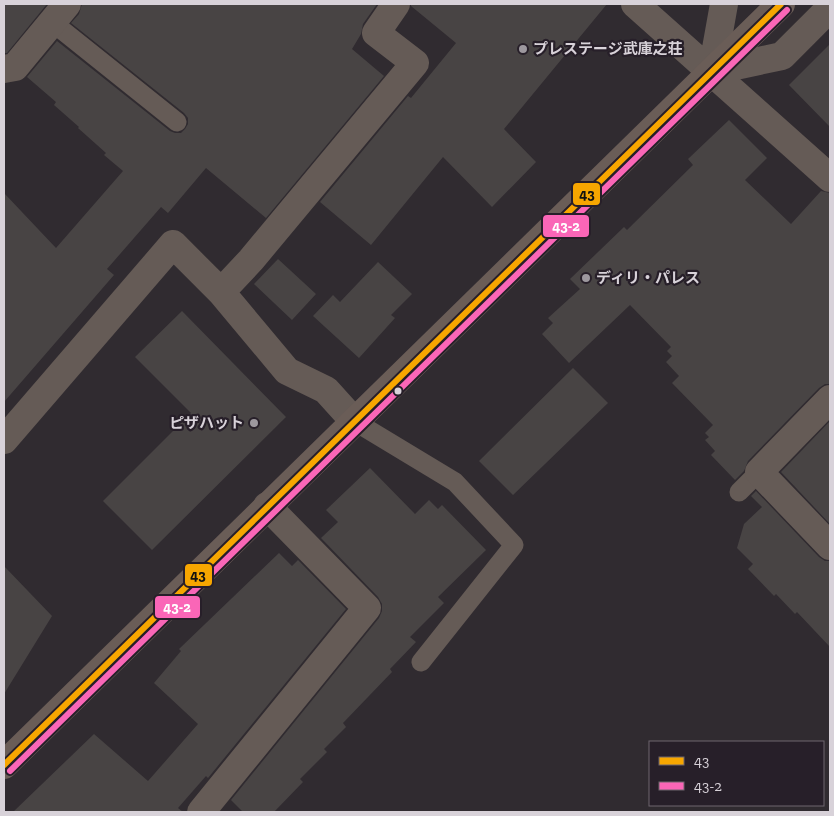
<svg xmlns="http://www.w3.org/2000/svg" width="834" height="816" font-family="'Zilla Slab','Noto Sans JP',serif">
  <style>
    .building { fill: #484444 }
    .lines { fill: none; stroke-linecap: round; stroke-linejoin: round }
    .lane { stroke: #655b56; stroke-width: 19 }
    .street { stroke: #655b56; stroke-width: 28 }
    .secondary { stroke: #6a5d57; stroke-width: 28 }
    .bus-1-casing { stroke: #271f29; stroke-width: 10 }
    .bus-2-casing { stroke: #271f29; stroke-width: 10 }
    .bus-1 { stroke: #f7a600; stroke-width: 6 }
    .bus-2 { stroke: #fa66b7; stroke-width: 6 }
    .poi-dot { fill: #9d989e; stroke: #271f29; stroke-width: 2 }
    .bus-dot { fill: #d8d2d9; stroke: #271f29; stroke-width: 2 }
    .labels { text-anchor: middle; stroke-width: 4.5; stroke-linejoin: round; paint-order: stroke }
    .poi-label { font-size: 15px; font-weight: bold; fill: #d8d2d9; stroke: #271f29; text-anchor: start }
    .line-badge { stroke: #271f29; stroke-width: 2 }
    .badge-label { font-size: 14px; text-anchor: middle; font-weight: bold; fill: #fff }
    .pale-badge-label { font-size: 14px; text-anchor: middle; font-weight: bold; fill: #111 }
  </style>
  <rect width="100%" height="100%" fill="#302b30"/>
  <path class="building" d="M4,4H47L7,53H4Z
    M82,4H377L363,24L361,34L352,49L384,76L266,218L206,168L168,213L161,207L107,269L114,275L4,402V193L56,248L123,171L104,155L106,153L78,128L79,127L54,105L56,102L27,77L57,41L170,131L175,133H181L185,129L188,124V118L184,113L71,23L79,14Z
    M411,4H607L504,129L536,162L492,207L443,157L371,245L320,202L408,96L411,98L456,43L411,6Z
    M830,44V127L789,85Z
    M729,120L767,158L745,180L791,224L821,191L830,193V384H825L819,388L748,461L744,471L735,480L711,455L715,451L705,440L709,437L705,433L713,425L672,383L679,376L666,362L672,356L667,351L671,347L630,305L569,363L542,334L553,323L548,318L580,289L570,279L624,227L627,230L693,165L688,159Z
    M278,259L316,294L292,320L254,284Z
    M378,262L412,294L391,315L395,318L359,358L313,316L333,295L340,302Z
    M182,311L286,417L152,550L103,501L191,413L135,357Z
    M573,368L608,403L513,495L479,461Z
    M830,421V524L781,472Z
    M370,468L415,514L429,500L438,509L442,505L486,550L438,597L444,603L410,637L416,642L390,669L392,672L343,723L346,727L324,749L327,752L300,779L303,782L274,812H243L231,800L379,618L382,611V604L378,597L321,538L338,522L326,510Z
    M756,491L819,557L825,561H830V647L797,612L795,614L776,594L774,596L748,569L753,564L737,548L744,524L762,507L751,496Z
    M279,553L292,566L298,560L346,609L208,778L206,776L178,808L183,812H13L94,734L148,781L198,724L154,683L181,651L179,649Z
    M4,566L52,616L4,694Z"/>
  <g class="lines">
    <path class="lane" d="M52,22L177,122
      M354,421L455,482L514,545L421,662
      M739,492L759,472"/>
    <path class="street" d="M635,4L830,178
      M724,4L712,71L782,56L830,8
      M4,69L15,67L67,4
      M221,292L251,260L415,63L376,33L396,4
      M830,399L759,472L830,546
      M4,440L173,244L221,292L287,371L326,390L354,421
      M201,812L367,608L267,506"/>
    <path class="secondary" d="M4,765L781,4"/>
    <defs>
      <path id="bus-1" d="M4,765L781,4"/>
      <path id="bus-2" d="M10,771L787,10"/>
    </defs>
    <use href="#bus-1" class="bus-1-casing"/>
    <use href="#bus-2" class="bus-2-casing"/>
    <use href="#bus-1" class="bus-1"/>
    <use href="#bus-2" class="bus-2"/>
  </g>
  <g class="poi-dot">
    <circle cx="523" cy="49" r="5"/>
    <circle cx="586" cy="278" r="5"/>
    <circle cx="254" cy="423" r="5"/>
  </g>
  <circle class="bus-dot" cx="398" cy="391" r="4.5"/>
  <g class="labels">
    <g class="poi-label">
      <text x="533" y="54">プレステージ武庫之荘</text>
      <text x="596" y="283">ディリ・パレス</text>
      <text x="244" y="428" text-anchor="end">ピザハット</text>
    </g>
  </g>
  <g class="line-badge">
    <rect x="572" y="182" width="29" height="24" rx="5" fill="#f7a600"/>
    <rect x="542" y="214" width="48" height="24" rx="5" fill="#fa66b7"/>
    <rect x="184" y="563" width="29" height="24" rx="5" fill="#f7a600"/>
    <rect x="154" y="595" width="47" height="24" rx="5" fill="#fa66b7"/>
  </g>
  <g class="badge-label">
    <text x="566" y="231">43-2</text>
    <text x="177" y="612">43-2</text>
  </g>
  <g class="pale-badge-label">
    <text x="587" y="199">43</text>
    <text x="198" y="580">43</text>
  </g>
  <rect width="834" height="816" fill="none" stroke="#d8d2d9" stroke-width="10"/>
  <rect x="649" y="741" width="175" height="65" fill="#271f29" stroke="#6e676f"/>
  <rect x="659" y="757" width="25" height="8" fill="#f7a600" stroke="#6e676f"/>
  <text x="694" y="766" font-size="15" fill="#d8d2d9">43</text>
  <rect x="659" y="782" width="25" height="8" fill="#fa66b7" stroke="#6e676f"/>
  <text x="694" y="791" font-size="15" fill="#d8d2d9">43-2</text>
</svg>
